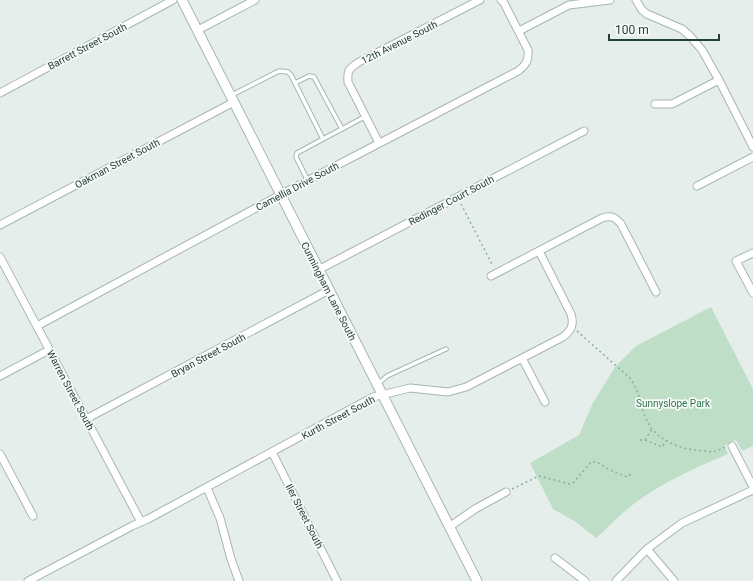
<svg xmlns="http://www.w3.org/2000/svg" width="753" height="581" font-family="Roboto,sans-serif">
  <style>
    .green { fill: #bfdec8 }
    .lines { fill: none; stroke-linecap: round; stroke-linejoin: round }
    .service-casing { stroke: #a7b6b1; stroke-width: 5.5 }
    .minor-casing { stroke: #a7b6b1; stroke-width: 9 }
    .tertiary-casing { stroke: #a7b6b1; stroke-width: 11 }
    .path { stroke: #87b1a4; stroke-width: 1.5; stroke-dasharray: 2 3; stroke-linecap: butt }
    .service { stroke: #fff; stroke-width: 3.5 }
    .minor { stroke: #fff; stroke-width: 7 }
    .tertiary { stroke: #fff; stroke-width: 9 }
    .labels { text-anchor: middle; stroke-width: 3.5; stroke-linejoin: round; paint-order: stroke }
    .street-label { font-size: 10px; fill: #244039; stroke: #f6faf8 }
    .park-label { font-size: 10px; fill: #2f764c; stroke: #f6faf8 }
  </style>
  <rect width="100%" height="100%" fill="#e5eeea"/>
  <path class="green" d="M711,307L753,389V446L742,451L736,440L724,446L728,454C695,468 663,482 635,503C621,513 609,527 596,538L576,522L553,509L530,463L579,435L593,403L615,367L636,346Z"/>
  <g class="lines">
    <defs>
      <path id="service" d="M295,83L309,76L314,77L342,129L366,116
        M232,95L279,71L288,72L291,75L323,139L297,153L296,157L308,181
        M323,139L342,129
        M378,384L387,376L446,349"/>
      <path id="minor" d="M636,0L642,10L647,14L682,29L690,36L702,50L719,80L753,147
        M198,30L255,0
        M519,31L569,5L610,0
        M0,93L173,0
        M655,104H672L719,80
        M379,143L348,82C347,70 349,69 359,62L480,0
        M697,186L753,157
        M0,225L234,102
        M753,253L736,261L753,293
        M0,257L141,522
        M318,270L584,131
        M491,276L602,218C611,215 615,217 621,224L656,292
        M37,326L280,195L518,71C526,65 529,60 528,50L504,3L501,0
        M522,358L545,402
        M0,376L49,350
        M86,419L329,290
        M732,446L753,487
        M272,452L337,581
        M0,454L33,516
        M207,488L220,518L231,559L239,581
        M449,527L475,509L506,492
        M647,549L674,581
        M555,558L585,581
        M28,581L132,526L148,519L373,397L410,388L448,392L466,387L563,337C572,330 574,324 571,314L539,251
        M616,581L647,549L682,523L753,490"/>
      <path id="tertiary" d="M182,0L477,581"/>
    </defs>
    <use href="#service" class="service-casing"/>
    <use href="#minor" class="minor-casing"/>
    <use href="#tertiary" class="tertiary-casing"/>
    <path class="path" d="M461,204L493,266
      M577,331L631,379L638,393L645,417L651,428L659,436L672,444L687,449L713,452L726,447
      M640,440H645L652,429
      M645,440L662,447L666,441
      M512,489L539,476L570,484L573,483L591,462H597L610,470L627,477L631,474"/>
    <use href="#service" class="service"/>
    <use href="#minor" class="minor"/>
    <use href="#tertiary" class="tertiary"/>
  </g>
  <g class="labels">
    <g class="street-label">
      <text transform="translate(399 42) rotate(-27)" y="4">12th Avenue South</text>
      <text transform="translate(87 46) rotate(-28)" y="4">Barrett Street South</text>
      <text transform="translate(117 163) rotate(-28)" y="4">Oakman Street South</text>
      <text transform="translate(297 186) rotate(-28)" y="4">Camellia Drive South</text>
      <text transform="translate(451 200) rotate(-28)" y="4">Redinger Court South</text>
      <text transform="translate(329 291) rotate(63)" y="4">Cunningham Lane South</text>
      <text transform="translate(208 355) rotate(-28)" y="4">Bryan Street South</text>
      <text transform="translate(71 390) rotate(62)" y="4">Warren Street South</text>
      <text transform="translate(338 417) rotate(-28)" y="4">Kurth Street South</text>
      <text transform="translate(305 516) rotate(63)" y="4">Iler Street South</text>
    </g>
    <g class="park-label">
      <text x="673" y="407">Sunnyslope Park</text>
    </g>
  </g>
  <path d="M609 34v6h110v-6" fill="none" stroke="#244039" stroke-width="2"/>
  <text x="615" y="34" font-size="12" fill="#244039" stroke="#f6faf8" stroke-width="3" paint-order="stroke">100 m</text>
</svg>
